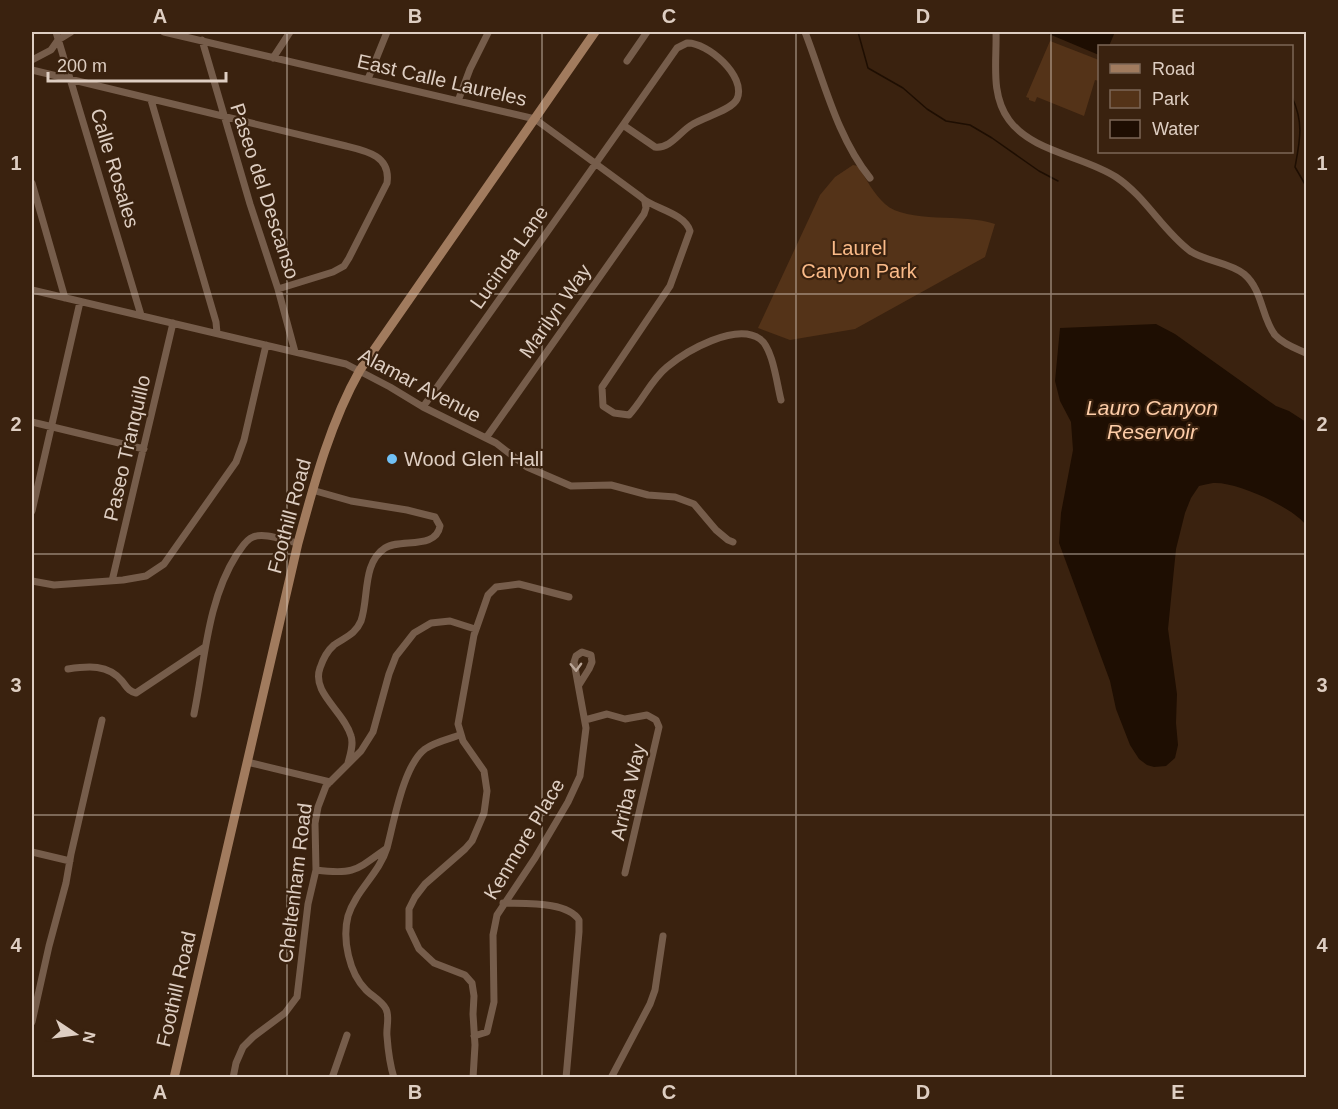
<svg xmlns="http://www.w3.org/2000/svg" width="1338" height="1109" font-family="Arial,sans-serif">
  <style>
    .green { fill: #543318 }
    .water { fill: #1e0e02 }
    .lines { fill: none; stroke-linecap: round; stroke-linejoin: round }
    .stream { stroke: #1e0e02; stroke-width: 1.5 }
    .street { stroke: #765d4b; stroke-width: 7 }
    .secondary { stroke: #a17b5e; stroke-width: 9 }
    .oneway { stroke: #baa698 }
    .grid { fill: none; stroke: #decec2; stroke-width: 1.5; stroke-opacity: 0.55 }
    .poi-dot { fill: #71c1f5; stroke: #3a220f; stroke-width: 2 }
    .labels { text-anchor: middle; stroke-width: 4.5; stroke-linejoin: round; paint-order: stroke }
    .street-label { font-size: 20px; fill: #decec2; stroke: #3a220f }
    .park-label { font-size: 20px; fill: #faba88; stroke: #3a220f }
    .poi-label { font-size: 20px; fill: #decec2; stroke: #3a220f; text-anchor: start }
    .water-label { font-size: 21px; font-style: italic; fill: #fecda8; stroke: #3a220f }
    .neatline { fill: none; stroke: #decec2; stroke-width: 2 }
    .grid-label { font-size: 20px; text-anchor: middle; font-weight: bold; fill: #decec2 }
  </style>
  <rect width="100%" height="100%" fill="#3a220f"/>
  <path class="green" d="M1050,41L1099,60V81L1095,80L1084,116L1037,97L1035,102L1029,100V98L1026,97Z
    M853,165L858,166C866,179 874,194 885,204C907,224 964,213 995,224L985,257L855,329L790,340L758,328L820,195L835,177Z"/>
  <path class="water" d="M1044,32H1115L1109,46H1100L1099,55Z
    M1156,324L1175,334L1276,406L1289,411L1306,422V525C1292,507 1236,481 1213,483C1208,484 1203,485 1199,486L1191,498L1185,513L1176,549L1168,629L1177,694L1176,723L1178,745L1175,758L1166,766L1154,767L1147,765L1139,759L1130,745L1116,709L1110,681L1059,543L1061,513L1073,450L1071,422L1060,401L1055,381L1060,328Z"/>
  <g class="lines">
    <path class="stream" d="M858,32L868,68L903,88L927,109L946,121L970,125L992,138L1039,171L1058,181
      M1292,97C1304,123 1300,140 1295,167L1306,186"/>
    <path class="street" d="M56,32L141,315
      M164,32L535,119L641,197C651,208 684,212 690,231L670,286L602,387L603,406L614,413L629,415C643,400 651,380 667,367C686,351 736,322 760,339C773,348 777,385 781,400
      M805,32C824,81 837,137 870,178
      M996,32C997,61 990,94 1009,120C1032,152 1084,156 1116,177C1146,197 1162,230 1190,251C1207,262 1229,262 1244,274C1263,290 1261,317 1275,335C1283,344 1295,348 1306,353
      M202,40L250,204L278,289L295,352
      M687,43C707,42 747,76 737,99C732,110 704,117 693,124C680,131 671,149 655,147L623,125L677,48Z
      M273,58L290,32
      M32,60L51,50L58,40L71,32
      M627,61L647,32
      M32,70L346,146C367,151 391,156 387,183L349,258L344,266L333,272L278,289
      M368,79L387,32
      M151,100L216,322L217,333
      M458,101L470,69L488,33
      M32,183L65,298
      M32,290L346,364L390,387L423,407L496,443L527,467L571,486L611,485L648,495L675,497L694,504L716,530L728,540L733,542
      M423,407L623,125
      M32,422L144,449
      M486,438L644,214L646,208L645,202
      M312,490L351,501L407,510L435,517L440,526C436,550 400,538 385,548C362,563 369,598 361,621C355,635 345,637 334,645C327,651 323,659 320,668C311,693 344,711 351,736C354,744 350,755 348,763
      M32,511L80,302
      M32,581L54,585L123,580L146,576L164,564L236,462L244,440L266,345
      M112,581L173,323
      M68,669C88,666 108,664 122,681C127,687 128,691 136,693L205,647
      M194,714C205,660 207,601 237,554C242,548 245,540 253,537C265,532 285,541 298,543
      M585,720L607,714L625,719L647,715L656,720L659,727L625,873
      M247,762L330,782
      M387,848C379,874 356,890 348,916C342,939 349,973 366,990C372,996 382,1001 386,1009C390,1017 386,1028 387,1036C388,1050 390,1065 394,1078
      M32,852L70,861
      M316,870C355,875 356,870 387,848C394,822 403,766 425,749C435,742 449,739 460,735
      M503,903C524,904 567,901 579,920V932L566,1078
      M32,1022L49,946L66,883L71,854L102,720
      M474,1036L487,1032L494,1002L493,935L497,915L535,858L568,802L580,776L586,728L574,662L576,656L582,652L591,655L592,662L589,669L579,685
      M233,1078L236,1063L243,1047L253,1037L285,1013L297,997L308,904L316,870L315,823L318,807L326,786L361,751L373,732L389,674L396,656L414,633L431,623L450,621L475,629
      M332,1078L347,1035
      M473,1078L475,1045L473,1014L474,996L472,983L465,975L434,963L419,949L409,928V909L415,897L425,884L465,849L472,841L484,813L487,791L484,771L463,741L458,724L474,635L488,595L496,587L519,584L569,597
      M611,1078L650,1004L655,990L663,936"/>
    <path class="secondary" d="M174,1078L298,543C314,484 330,423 360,370L595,32"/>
  </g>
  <defs><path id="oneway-chevron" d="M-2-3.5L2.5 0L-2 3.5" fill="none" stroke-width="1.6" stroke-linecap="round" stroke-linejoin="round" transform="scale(1.5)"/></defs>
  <use class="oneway" href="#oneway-chevron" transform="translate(576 667) rotate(88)"/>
  <path class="grid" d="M287,32V1078M542,32V1078M796,32V1078M1051,32V1078M32,294H1306M32,554H1306M32,815H1306"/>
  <circle class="poi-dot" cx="392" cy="459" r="6"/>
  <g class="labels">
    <g class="street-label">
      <text transform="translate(442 80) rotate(13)" y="7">East Calle Laureles</text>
      <text transform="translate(115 168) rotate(73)" y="7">Calle Rosales</text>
      <text transform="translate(265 191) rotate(72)" y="7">Paseo del Descanso</text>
      <text transform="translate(509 257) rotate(-55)" y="7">Lucinda Lane</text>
      <text transform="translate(555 311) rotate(-55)" y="7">Marilyn Way</text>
      <text transform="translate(420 385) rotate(28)" y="7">Alamar Avenue</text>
      <text transform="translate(127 448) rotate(-77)" y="7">Paseo Tranquillo</text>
      <text transform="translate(289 516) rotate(-75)" y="7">Foothill Road</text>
      <text transform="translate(628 792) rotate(-77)" y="7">Arriba Way</text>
      <text transform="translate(524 839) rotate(-59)" y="7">Kenmore Place</text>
      <text transform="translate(295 883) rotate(-83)" y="7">Cheltenham Road</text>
      <text transform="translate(176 989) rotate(-77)" y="7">Foothill Road</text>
    </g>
    <g class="park-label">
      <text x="859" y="255">Laurel<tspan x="859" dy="23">Canyon Park</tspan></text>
    </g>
    <g class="poi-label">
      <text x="404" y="466">Wood Glen Hall</text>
    </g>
    <g class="water-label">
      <text x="1152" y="415">Lauro Canyon<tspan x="1152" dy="24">Reservoir</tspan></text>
    </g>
  </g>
  <rect width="1338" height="1109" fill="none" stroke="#3a220f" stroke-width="66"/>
  <rect x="1098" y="45" width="195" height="108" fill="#3a220f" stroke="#7c6757" stroke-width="1.5"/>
  <rect x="1110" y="64" width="30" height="9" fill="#a17b5e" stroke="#7c6757" stroke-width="1.5"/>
  <text x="1152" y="75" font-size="18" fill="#decec2">Road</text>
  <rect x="1110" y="90" width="30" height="18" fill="#543318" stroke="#7c6757" stroke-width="1.5"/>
  <text x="1152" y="105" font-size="18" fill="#decec2">Park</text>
  <rect x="1110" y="120" width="30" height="18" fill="#1e0e02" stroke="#7c6757" stroke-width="1.5"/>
  <text x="1152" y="135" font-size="18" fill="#decec2">Water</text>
  <g transform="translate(75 1034) rotate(103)" stroke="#3a220f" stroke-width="4.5" paint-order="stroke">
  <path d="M0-4.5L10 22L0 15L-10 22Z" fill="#decec2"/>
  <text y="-9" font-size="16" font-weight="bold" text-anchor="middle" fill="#decec2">N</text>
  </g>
  <path d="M48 72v9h178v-9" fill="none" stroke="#decec2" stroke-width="3"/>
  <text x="57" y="72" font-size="18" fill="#decec2" stroke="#3a220f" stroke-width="4.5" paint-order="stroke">200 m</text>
  <rect x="33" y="33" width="1272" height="1043" class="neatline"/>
  <g class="grid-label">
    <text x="160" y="23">A</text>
    <text x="415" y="23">B</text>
    <text x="669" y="23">C</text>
    <text x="923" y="23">D</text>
    <text x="1178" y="23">E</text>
    <text x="16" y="170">1</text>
    <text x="1322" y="170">1</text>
    <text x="16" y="431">2</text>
    <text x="1322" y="431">2</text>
    <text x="16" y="692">3</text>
    <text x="1322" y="692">3</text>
    <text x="16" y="952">4</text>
    <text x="1322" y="952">4</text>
    <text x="160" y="1099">A</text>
    <text x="415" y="1099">B</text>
    <text x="669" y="1099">C</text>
    <text x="923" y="1099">D</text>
    <text x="1178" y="1099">E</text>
  </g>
</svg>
